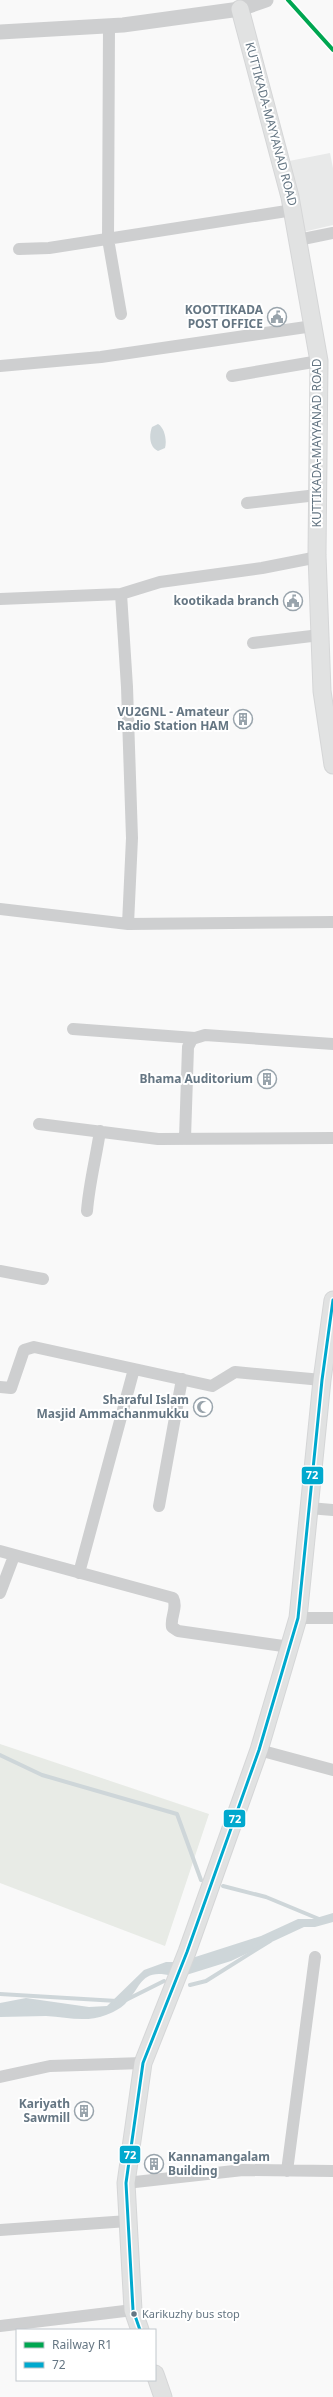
<svg xmlns="http://www.w3.org/2000/svg" width="333" height="2397" font-family="'Noto Sans',sans-serif">
  <style>
    .built { fill: #e8e9e9 }
    .green { fill: #e8ebe6 }
    .water { fill: #ced6d9 }
    .lines { fill: none; stroke-linecap: round; stroke-linejoin: round }
    .stream { stroke: #ced6d9; stroke-width: 4 }
    .secondary-casing { stroke: #d5d6d7; stroke-width: 19 }
    .minor { stroke: #cecfd0; stroke-width: 12 }
    .tertiary { stroke: #cecfd0; stroke-width: 15 }
    .secondary { stroke: #e1e2e2; stroke-width: 17 }
    .bus-1-casing { stroke: #fff; stroke-width: 6 }
    .bus-1 { stroke: #00a9ce; stroke-width: 3 }
    .rail-1-casing { stroke: #fff; stroke-width: 7 }
    .rail-1 { stroke: #00a651; stroke-width: 4 }
    .bus-dot { fill: #657683; stroke: #fff; stroke-width: 1.5 }
    .labels { text-anchor: middle; stroke-width: 4; stroke-linejoin: round; paint-order: stroke }
    .bus-label { font-size: 11px; fill: #657683; stroke: #fff; text-anchor: start }
    .street-label { font-size: 12px; fill: #657683; stroke: #fff }
    .poi-label { font-size: 12px; font-weight: bold; fill: #657683; stroke: #fff; text-anchor: end }
    .line-badge { stroke: #fff; stroke-width: 1.5 }
    .badge-label { font-size: 11px; text-anchor: middle; font-weight: bold; fill: #fff }
  </style>
  <rect width="100%" height="100%" fill="#f9f9f9"/>
  <path class="built" d="M330,153L333,168V225L303,232L289,161Z"/>
  <path class="green" d="M0,1744L209,1814L165,1946L0,1883Z"/>
  <path class="water" d="M158,424C165,428 167,441 165,448L158,451C149,447 149,435 152,427Z
    M333,1913V1922L315,1927H304L231,1961L183,1976L189,1959L261,1936L298,1919H313Z
    M166,1962H176L172,1976C140,1968 142,1987 125,2004C121,2008 112,2013 106,2015C85,2023 67,2017 46,2016C31,2016 15,2017 0,2017V2003L26,1998L89,2007L107,2006L144,1970Z"/>
  <g class="lines">
    <path class="stream" d="M0,1755L42,1775L177,1814L201,1880
      M223,1886L266,1897L319,1919
      M190,1985L206,1981L270,1941
      M0,1994L117,2001
      M126,2000L164,1981"/>
    <defs>
      <path id="secondary" d="M240,9L290,197L319,361L317,555L322,691L333,765
        M140,2330L133,2310L126,2183L143,2063L187,1952L259,1750L298,1618L322,1380L333,1300
        M155,2374L163,2397"/>
    </defs>
    <use href="#secondary" class="secondary-casing"/>
    <path class="minor" d="M109,26L108,239L121,314
      M298,240L333,233
      M19,249L49,248L293,210
      M0,366L101,357L313,326
      M232,376L319,361
      M247,503L317,495
      M121,594L127,687L132,838L128,924
      M0,599L121,594L160,582L262,568L318,557
      M253,643L320,635
      M0,909L128,924L333,922
      M73,1029L195,1038
      M39,1124L158,1139L333,1138
      M185,1138L188,1047L192,1039L205,1035L333,1044
      M87,1211C89,1184 96,1158 100,1131
      M0,1271L43,1279
      M0,1387L11,1388L24,1350L34,1347L212,1386L235,1372L322,1380
      M159,1506L182,1379
      M309,1508L333,1510
      M0,1551L173,1598C178,1608 170,1617 172,1627L178,1631L290,1647
      M79,1573L134,1369
      M0,1593L14,1556
      M298,1618H333
      M259,1750L333,1770
      M0,2077L50,2066L143,2063
      M287,2171L315,1957
      M126,2183L243,2170L333,2171
      M0,2230L128,2221
      M0,2326L133,2310"/>
    <path class="tertiary" d="M0,32L123,25L240,9L266,0"/>
    <use href="#secondary" class="secondary"/>
    <defs>
      <path id="bus-1" d="M140,2330L133,2310L126,2183L143,2063L187,1952L259,1750L298,1618L322,1380L333,1300"/>
    </defs>
    <use href="#bus-1" class="bus-1-casing"/>
    <use href="#bus-1" class="bus-1"/>
    <defs>
      <path id="rail-1" d="M288,0L333,50"/>
    </defs>
    <use href="#rail-1" class="rail-1-casing"/>
    <use href="#rail-1" class="rail-1"/>
  </g>
  <defs>
    <symbol id="civic-ring" viewBox="-11 -11 22 22"><circle r="9.5" fill="#fff" stroke="#99a4ac" stroke-width="1.5"/><path d="M-.6-6.5H3V-4.5H.6V-3L4-1V1h2V6H-6V1h2V-1L-.6-3ZM-1.2 2.5V6h2.4V2.5Z" fill="#99a4ac"/></symbol>
    <symbol id="building-ring" viewBox="-11 -11 22 22"><circle r="9.5" fill="#fff" stroke="#99a4ac" stroke-width="1.5"/><path d="M-4-6H4V6H1V3H-1V6H-4ZM-2.5-4.3h1.7v1.8h-1.7ZM.8-4.3h1.7v1.8H.8ZM-2.5-1h1.7V.8h-1.7ZM.8-1h1.7V.8H.8Z" fill="#99a4ac"/></symbol>
    <symbol id="mosque-ring" viewBox="-11 -11 22 22"><circle r="9.5" fill="#fff" stroke="#99a4ac" stroke-width="1.5"/><path d="M3.5-4.9A6 6 0 1 0 3.5 4.9A5 5 0 1 1 3.5-4.9Z" fill="#99a4ac"/></symbol>
  </defs>
  <g fill-rule="evenodd">
    <use href="#civic-ring" x="266" y="306" width="22" height="22"/>
    <use href="#civic-ring" x="282" y="590" width="22" height="22"/>
    <use href="#building-ring" x="232" y="708" width="22" height="22"/>
    <use href="#building-ring" x="256" y="1068" width="22" height="22"/>
    <use href="#mosque-ring" x="192" y="1396" width="22" height="22"/>
    <use href="#building-ring" x="73" y="2100" width="22" height="22"/>
    <use href="#building-ring" x="143" y="2153" width="22" height="22"/>
  </g>
  <circle class="bus-dot" cx="134" cy="2314" r="3.5"/>
  <g class="labels">
    <g class="bus-label">
      <text x="142" y="2318">Karikuzhy bus stop</text>
    </g>
    <g class="street-label">
      <text transform="translate(271 124) rotate(75)" y="4">KUTTIKADA-MAYYANAD ROAD</text>
      <text transform="translate(317 443) rotate(-90)" y="4">KUTTIKADA-MAYYANAD ROAD</text>
    </g>
    <g class="poi-label">
      <text x="263" y="314">KOOTTIKADA<tspan x="263" dy="14">POST OFFICE</tspan></text>
      <text x="279" y="605">kootikada branch</text>
      <text x="229" y="716">VU2GNL - Amateur<tspan x="229" dy="14">Radio Station HAM</tspan></text>
      <text x="253" y="1083">Bhama Auditorium</text>
      <text x="189" y="1404">Sharaful Islam<tspan x="189" dy="14">Masjid Ammachanmukku</tspan></text>
      <text x="70" y="2108">Kariyath<tspan x="70" dy="14">Sawmill</tspan></text>
      <text x="168" y="2161" text-anchor="start">Kannamangalam<tspan x="168" dy="14">Building</tspan></text>
    </g>
  </g>
  <g class="line-badge">
    <rect x="301" y="1466" width="23" height="19" rx="4" fill="#00a9ce"/>
    <rect x="223" y="1809" width="23" height="19" rx="4" fill="#00a9ce"/>
    <rect x="119" y="2145" width="22" height="19" rx="4" fill="#00a9ce"/>
  </g>
  <g class="badge-label">
    <text x="312" y="1479">72</text>
    <text x="235" y="1823">72</text>
    <text x="130" y="2159">72</text>
  </g>
  <rect x="16" y="2329" width="140" height="52" fill="#ffffff" stroke="#c1c8cd"/>
  <rect x="24" y="2342" width="20" height="6" fill="#00a651" stroke="#c1c8cd"/>
  <text x="52" y="2349" font-size="12" fill="#657683">Railway R1</text>
  <rect x="24" y="2362" width="20" height="6" fill="#00a9ce" stroke="#c1c8cd"/>
  <text x="52" y="2369" font-size="12" fill="#657683">72</text>
</svg>
